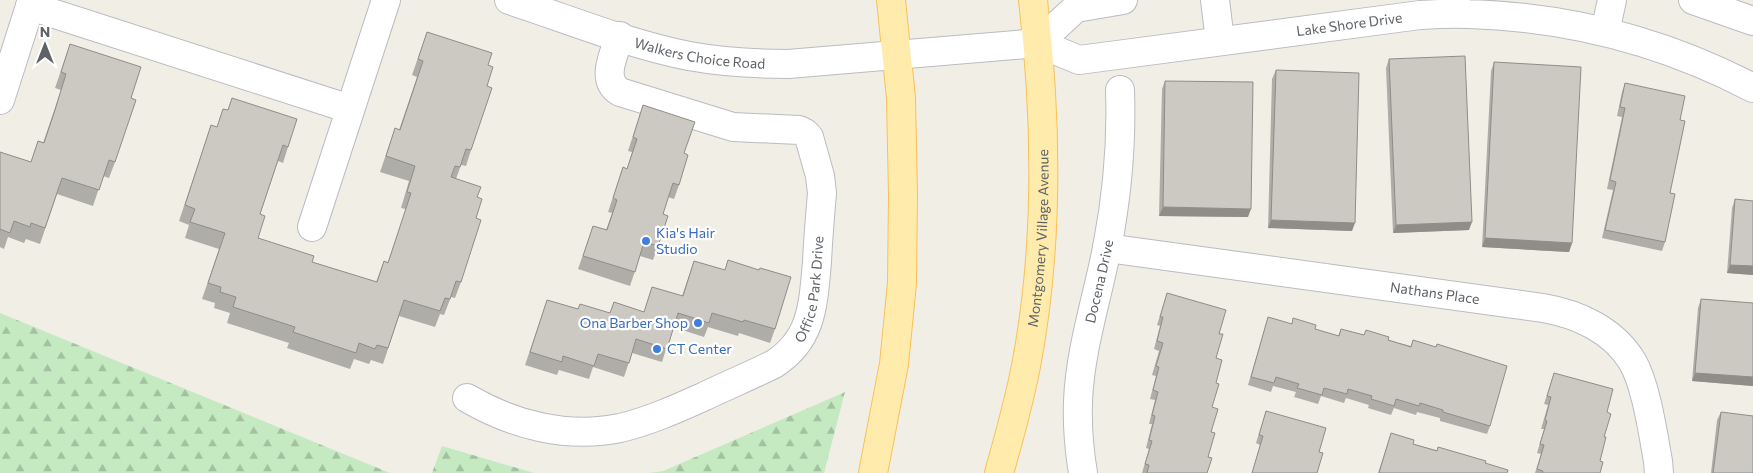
<svg xmlns="http://www.w3.org/2000/svg" width="1753" height="473" font-family="Commissioner,sans-serif">
  <style>
    .forest { fill: url(#forest-firs) }
    .lines { fill: none; stroke-linecap: round; stroke-linejoin: round }
    .minor-casing { stroke: #b9bcc1; stroke-width: 30 }
    .major-casing { stroke: #fac056; stroke-width: 30 }
    .minor { stroke: #fff; stroke-width: 28 }
    .major { stroke: #ffecad; stroke-width: 28 }
    .wall { fill: #afada8 }
    .shaded-wall { fill: #8f8d88 }
    .building { fill: #ccc9c3; stroke: #8f8d88 }
    .shop-dot { fill: #3f7fe0; stroke: #fff; stroke-width: 2 }
    .labels { text-anchor: middle; stroke-width: 4.5; stroke-linejoin: round; paint-order: stroke }
    .street-label { font-size: 14px; fill: #5e6368; stroke: #fff }
    .shop-label { font-size: 14px; fill: #366cbe; stroke: #fff; text-anchor: start }
  </style>
  <defs>
    <pattern id="forest-firs" width="22" height="20" patternUnits="userSpaceOnUse" patternTransform="scale(1.25)"><rect width="22" height="20" fill="#c5eac2"/><path d="M5 1l3.5 6h-7zM16 11l3.5 6h-7z" fill="#a3c1a1"/></pattern>
  </defs>
  <rect width="100%" height="100%" fill="#f1eee6"/>
  <path class="forest" d="M0,313L390,473H0Z
    M845,392L824,473H649L663,471Z
    M442,446L534,473H432Z"/>
  <g class="lines">
    <defs>
      <g id="minor">
        <path id="s1" d="M509,0C568,19 628,44 689,56C722,62 754,64 788,64L1038,43L1079,60L1420,15C1436,14 1453,13 1469,14C1568,17 1665,42 1753,88"/>
        <path d="M1215,0L1220,41"/>
        <path d="M1693,0L1753,21"/>
        <path d="M30,6L350,109"/>
        <path d="M1605,32L1612,0"/>
        <path d="M1038,43L1076,8L1123,0"/>
        <path d="M0,100L32,0"/>
        <path d="M312,227L386,0"/>
        <path id="s2" d="M1107,248L1543,308C1578,314 1613,330 1632,361C1646,384 1653,434 1658,461L1659,473"/>
        <path id="s3" d="M467,398C513,425 567,439 620,428C650,421 678,408 705,396C728,385 752,375 774,364C813,339 813,304 817,262C818,239 820,216 822,193L820,176L809,137L805,133L799,130L733,127L620,92C600,80 614,54 620,36"/>
        <path id="s4" d="M1083,473C1079,449 1077,426 1078,401C1080,350 1097,299 1107,248C1117,196 1122,144 1120,90"/>
      </g>
      <g id="major">
        <path d="M873,473L894,364L902,283L903,195L901,98L891,0"/>
        <path id="s5" d="M999,473C1009,438 1019,402 1026,366C1049,246 1047,121 1033,0"/>
      </g>
    </defs>
    <use href="#minor" class="minor-casing"/>
    <use href="#major" class="major-casing"/>
    <use href="#minor" class="minor"/>
    <use href="#major" class="major"/>
  </g>
  <path class="wall" d="M427,32L488,65L487,86L471,150L466,166L461,165L456,179L477,197L476,218L461,282L455,298L451,297L444,315L440,314L435,327L399,316L383,364L371,360L369,364L354,359L350,369L287,348L289,343L227,323L230,313L214,308L215,303L202,299L219,249L185,238L189,225L179,221L211,125L217,127L223,109L288,147L283,163L278,161L260,214L258,238L312,262L376,282L384,261L388,262L406,209L401,208L409,181L380,172L395,128L399,130L417,77L412,75Z
    M70,44L131,98L115,162L109,178L103,176L93,206L57,194L40,244L26,239L24,243L8,237L4,249L0,247V152L31,162L38,141L43,143L61,90L55,88Z
    M1389,59L1469,230L1393,233L1386,68Z
    M1494,62L1572,243L1569,252L1482,247L1491,71Z
    M1276,70L1352,231L1268,228L1272,79Z
    M1165,81L1248,217L1159,216L1162,89Z
    M1625,83L1680,120L1670,193L1665,242L1662,251L1602,238L1613,190L1607,189L1622,117L1617,116L1622,92Z
    M643,105L684,153L679,185L674,199L668,197L663,214L658,246L653,260L640,256L630,286L578,269L593,226L606,230L612,213L608,212L623,167L627,169L632,152L628,151Z
    M1735,199L1753,275L1727,273L1732,208Z
    M728,260L775,329L770,343L739,333L738,336L708,327L704,337L673,327L662,362L632,353L624,377L593,367L589,379L559,370L557,375L525,365L547,300L578,309L610,313L614,302L644,312L652,287L682,296L694,261L725,270Z
    M1167,293L1219,334L1216,358V383L1212,407L1211,432L1207,473H1142L1149,449L1146,448L1152,424H1149L1155,400L1150,399L1156,376L1152,375L1159,351L1154,349L1160,326L1157,325Z
    M1701,299L1753,303V386L1692,381L1698,308Z
    M1268,317L1291,324L1315,329L1338,336L1341,329L1364,335L1388,340L1411,346L1413,340L1490,426L1487,434L1440,421V418L1417,412L1416,415L1394,408L1391,415L1368,408L1369,405L1346,398L1344,403L1321,396L1318,404L1294,397L1296,392L1273,386L1271,392L1248,385Z
    M1554,373L1607,412L1604,437L1600,461V473H1535L1541,454L1537,453L1544,429H1541L1548,405L1544,404Z
    M1266,411L1319,452L1317,473H1252L1260,445L1256,443Z
    M1721,412L1753,473H1711L1717,420Z
    M1391,433L1413,444L1485,463L1507,473H1378Z"/>
  <path class="shaded-wall" d="M1163,207L1251,209L1248,217L1159,216Z
    M1271,220L1355,223L1352,231L1268,228Z
    M1472,222L1469,230L1393,233L1396,225Z
    M1485,238L1572,243L1569,252L1482,247Z
    M1730,265L1753,266V275L1727,273Z
    M1695,373L1753,377V386L1692,381Z"/>
  <path class="building" d="M427,32L492,53L488,65L493,67L487,86L492,88L471,150L466,149L460,167L455,166L451,177L481,187L477,197L482,199L476,218L481,220L461,282L456,281L450,299L445,298L440,311L404,300L388,348L377,345L375,349L359,343L356,353L293,332L295,327L233,307L236,297L220,292L221,287L208,283L225,233L190,222L195,209L185,205L211,125L217,127L223,109L228,110L232,98L297,119L288,147L283,145L260,214L265,216L258,238L314,256L312,262L377,282L384,261L388,263L411,193L407,192L415,166L386,156L395,128L400,130L423,61L418,59Z
    M70,44L141,67L131,98L136,100L115,162L109,160L99,190L62,178L45,228L31,223L30,227L14,221L10,233L0,229V152L31,162L38,141L44,143L55,110L66,74L61,72Z
    M1465,56L1472,222L1396,225L1389,59Z
    M1494,62L1581,67L1572,243L1485,238Z
    M1276,70L1359,73L1355,223L1271,220Z
    M1165,81L1253,82L1251,209L1163,207Z
    M1625,83L1685,96L1680,120L1685,121L1670,193L1675,194L1665,242L1605,230L1616,182L1610,180L1625,108L1620,107Z
    M643,105L695,122L684,153L688,155L679,185L673,183L663,214L668,216L658,246L644,242L635,272L583,256L593,226L607,230L617,200L613,198L623,167L627,169L637,139L633,137Z
    M1735,199L1753,201V266L1730,265Z
    M728,260L759,270L760,268L791,277L775,329L744,320L743,322L712,313L709,323L678,313L667,349L636,339L629,363L598,354L594,366L563,356L562,362L530,352L547,300L578,309L580,304L610,313L614,302L644,312L652,287L683,296L694,261L725,270Z
    M1167,293L1226,310L1219,334H1223L1216,358L1222,360L1216,383L1219,384L1212,407L1218,409L1211,432L1215,433L1208,457L1212,458L1207,473H1147L1149,465L1145,464L1152,441L1149,440L1155,416L1152,415L1158,392L1153,390L1159,367L1156,366L1163,343L1157,341L1163,317H1160Z
    M1701,299L1753,303V377L1695,373Z
    M1268,317L1292,324L1293,318L1316,325L1315,329L1339,336L1341,329L1364,335L1366,330L1389,337L1388,340L1411,347L1413,340L1436,347L1437,344L1507,366L1490,426L1443,412V410L1420,403L1419,406L1396,399L1394,406L1371,399L1372,396L1348,389L1347,394L1324,388L1322,395L1297,388L1299,384L1276,377L1274,383L1251,377Z
    M1554,373L1613,389L1607,412L1611,414L1604,437H1606L1600,461L1603,462L1600,473H1542L1543,471L1537,469L1544,445L1540,444L1547,421L1545,420L1551,397L1547,396Z
    M1266,411L1326,428L1319,452L1323,453L1317,473H1252L1263,436L1259,435Z
    M1721,412L1753,416V473H1713Z
    M1391,433L1414,440L1413,444L1437,451L1438,447L1486,461L1485,463L1508,470L1507,473H1379Z"/>
  <g class="shop-dot">
    <circle cx="646" cy="241" r="5"/>
    <circle cx="698" cy="323" r="5"/>
    <circle cx="657" cy="349" r="5"/>
  </g>
  <g class="labels">
    <g class="street-label">
      <text dy="5" stroke="none"><textPath href="#s1" startOffset="856">Lake Shore Drive</textPath></text>
      <text dy="5" stroke="none"><textPath href="#s1" startOffset="199">Walkers Choice Road</textPath></text>
      <text dy="5" stroke="none"><textPath href="#s5" startOffset="239">Montgomery Village Avenue</textPath></text>
      <text dy="5" stroke="none"><textPath href="#s4" startOffset="194">Docena Drive</textPath></text>
      <text dy="5" stroke="none"><textPath href="#s3" startOffset="414">Office Park Drive</textPath></text>
      <text dy="5" stroke="none"><textPath href="#s2" startOffset="331">Nathans Place</textPath></text>
    </g>
    <g class="shop-label">
      <text x="656" y="238">Kia's Hair<tspan x="656" dy="16">Studio</tspan></text>
      <text x="688" y="328" text-anchor="end">Ona Barber Shop</text>
      <text x="667" y="354">CT Center</text>
    </g>
  </g>
  <g transform="translate(45 45)" stroke="#ffffff" stroke-width="4" paint-order="stroke">
  <path d="M0-4L9 19L0 12L-9 19Z" fill="#5e6368"/>
  <text y="-8" font-size="14" font-weight="bold" text-anchor="middle" fill="#5e6368">N</text>
  </g>
</svg>
